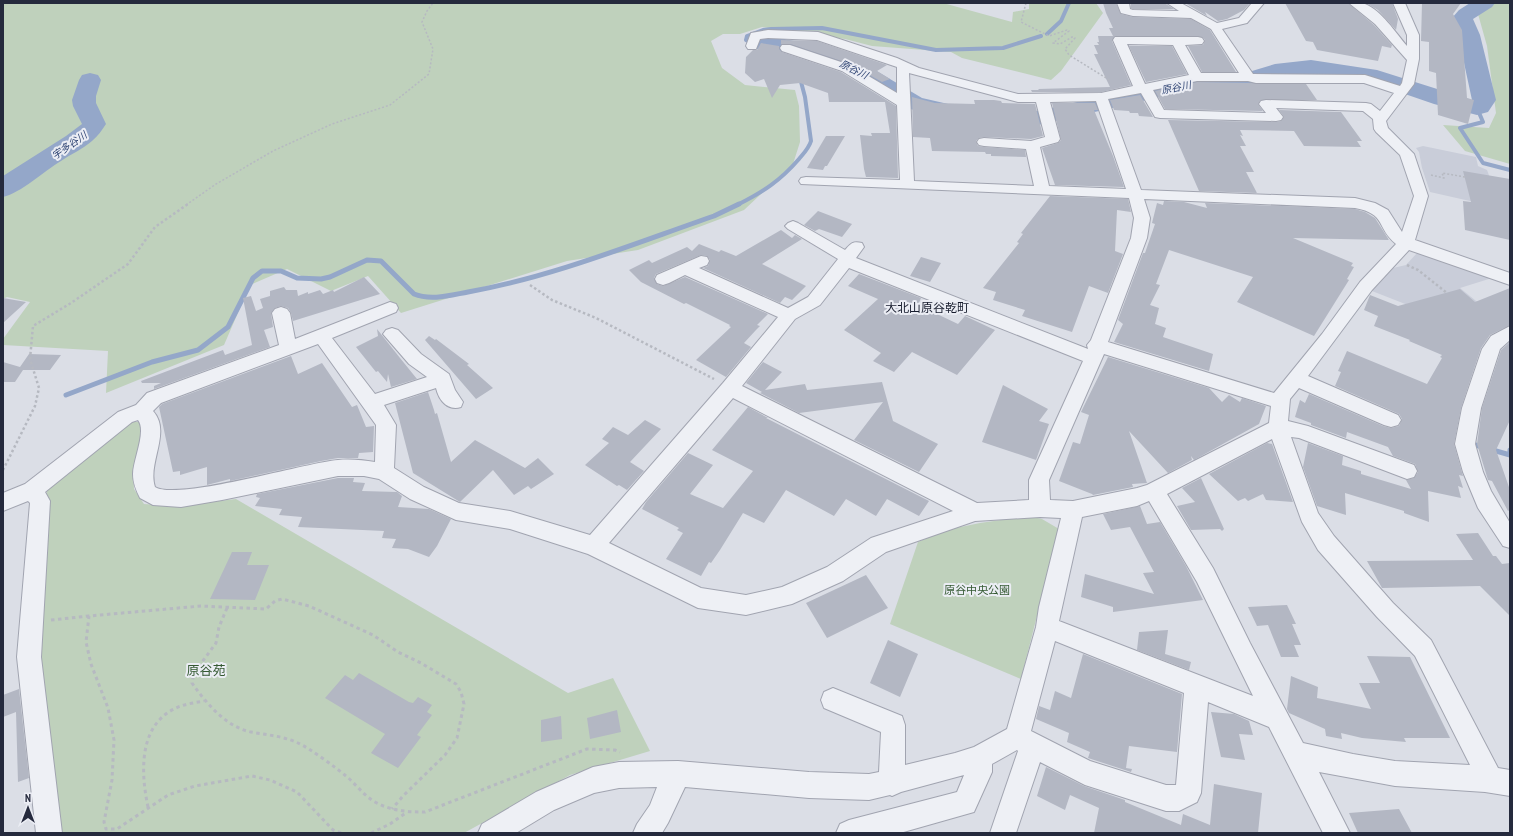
<svg xmlns="http://www.w3.org/2000/svg" width="1513" height="836" font-family="'PT Sans Narrow','Noto Sans JP',sans-serif">
  <style>
    .built { fill: #c9cdd9 }
    .green { fill: #bfd1bc }
    .lines { fill: none; stroke-linecap: round; stroke-linejoin: round }
    .stream-far1 { stroke: #94a7c9; stroke-width: 4 }
    .stream { stroke: #94a7c9; stroke-width: 5 }
    .river { fill: #94a7c9; fill-rule: evenodd }
    .building { fill: #b3b7c3 }
    .minor-casing { stroke: #a1a4b0; stroke-width: 2 }
    .path-far2 { stroke: #b6b9c1; stroke-width: 1.5; stroke-dasharray: 2 2; stroke-linecap: butt }
    .path-far1 { stroke: #b6b9c1; stroke-width: 2.5; stroke-dasharray: 2.5 2.5; stroke-linecap: butt }
    .path { stroke: #b6b9c1; stroke-width: 3; stroke-dasharray: 3.5 3.5; stroke-linecap: butt }
    .minor { fill: #eef0f5; fill-rule: evenodd }
    .labels { text-anchor: middle; stroke-width: 4; stroke-linejoin: round; paint-order: stroke }
    .far-water-label { font-size: 10px; font-style: italic; fill: #2e4372; stroke: #ebedf4 }
    .park-label { font-size: 11px; fill: #345932; stroke: #ebedf4 }
    .neighbourhood-label { font-size: 12px; fill: #171c2d; stroke: #ebedf4 }
    .near-park-label { font-size: 13px; fill: #345932; stroke: #ebedf4 }
  </style>
  <rect width="100%" height="100%" fill="#dbdee6"/>
  <path class="built" d="M1423,146L1476,157L1478,166L1487,170L1501,208L1430,192L1422,168L1419,152L1416,148Z
    M1418,252L1492,278L1460,288L1486,309L1446,320L1372,291L1379,277L1393,268L1406,265Z"/>
  <path class="green" d="M3,3H943L1012,22L1013,12L1029,9V3H1096L1103,13L1061,71L1051,80L962,58L951,52L872,46L845,39L762,27L740,34H723L711,41L722,68L745,85L795,90L799,106L800,142L793,164L744,210L638,250L567,261L401,313L368,276L331,291L287,269L250,285L224,345L106,393L108,351L3,345V339L30,302L7,297L3,299Z
    M1495,3H1510V164L1465,151L1443,125L1489,128L1496,113L1487,46L1478,14Z
    M131,422H141L146,431L142,450L133,468L134,489L144,504L176,506L236,499L568,693L613,678L650,751L570,775L464,833H62L39,644L47,487Z
    M1028,516L1042,519L1059,529L1021,679L890,624L918,542L946,530L980,523Z"/>
  <g class="lines">
    <path class="stream-far1" d="M1047,34L1061,21L1069,3
      M765,51L746,40L747,36L763,30L771,29L822,28L936,50L1003,48L1041,36
      M1477,108L1483,122L1460,128L1483,163L1510,170
      M737,205C763,192 780,181 799,159C804,153 809,148 811,141L805,97L800,78"/>
    <path class="stream" d="M66,395L152,362L198,350L228,327L253,278L262,271H281L297,278L321,279L330,277L367,260L381,261L414,294C431,301 451,295 468,292C552,277 633,244 714,216L739,204
      M1473,447L1472,444L1510,455V450"/>
    <path class="river" d="M1470,3H1495L1492,7L1473,19L1480,35L1496,100L1488,112L1477,115L1434,104L1373,83L1311,74L1279,77L1244,88L1186,91L1038,125L970,123L906,108L842,70L808,57L753,46L750,41L753,36L761,34L822,47L858,60L922,98L970,109L1038,111L1186,77L1242,74L1275,64L1311,60L1377,70L1472,100L1458,35L1452,18L1459,10Z
      M90,73L98,75L101,80L96,96V103L106,124C102,130 98,136 92,141C83,149 71,154 61,161C44,171 21,193 3,197V176L66,136L82,124L73,106L72,100L79,80L82,75Z"/>
  </g>
  <path class="building" d="M1103,3H1116L1121,14L1133,17L1191,19L1210,30L1236,72H1202L1188,46L1203,45L1205,40L1202,37L1115,36L1112,41L1131,85L1101,92H1032L1031,90H1039L1038,89L1110,87L1094,54H1098L1094,45H1099L1097,42H1099L1098,36H1113L1109,28H1113L1106,13Z
    M1131,3L1166,4L1174,9H1133L1131,8Z
    M1185,3H1250L1244,10L1227,19L1218,21L1205,12L1207,16Z
    M1285,3H1348L1374,25L1392,45L1391,48L1382,46L1378,61L1317,50L1313,42L1306,41Z
    M1366,3H1392L1398,19L1396,30L1378,10Z
    M1422,3H1461L1453,14L1462,30L1467,98L1474,100L1468,124L1438,115L1436,73L1429,71V42L1421,41Z
    M781,40L817,41L887,65L877,71L890,79L882,82L850,64L790,44H781Z
    M761,43L779,46V49L782,52L841,72L896,106L898,178L866,177L864,169L860,135L872,136L871,133H890L885,102H829L828,93L800,83L780,85L772,98L764,79L755,82L745,73L746,57L753,50H757Z
    M1129,46H1172L1187,74L1146,82Z
    M1197,82L1306,84L1317,100H1261L1258,104L1263,111L1165,109L1155,91Z
    M1140,95L1153,117L1139,116L1138,113H1130L1129,111L1114,110L1110,100Z
    M912,97L935,103L975,104L974,100H994L1001,101L1002,103L1035,104L1043,136L1031,139L984,137L979,138L976,141L978,146L984,147L1025,150L1026,157L991,156V154H986L985,152L932,151L930,138L913,137Z
    M1052,103H1095L1098,110H1094L1113,156L1124,187L1055,185L1042,148L1058,143L1061,140Z
    M1279,110L1341,112L1362,141H1357L1361,147L1304,146L1294,131L1240,130L1243,136L1240,135L1246,146H1240L1254,172H1246L1257,193L1199,191L1168,120L1276,122L1281,121L1284,117Z
    M826,136H845L827,166H825L823,170L807,168Z
    M1463,171L1510,179V240L1465,230L1463,201L1471,202Z
    M1050,196L1128,199L1131,212L1117,210L1115,251L1123,254L1108,293L1089,286L1072,332L1022,316L1025,310L993,300L996,292L983,288L1019,243L1017,242L1023,234L1021,233Z
    M1164,201L1184,202L1207,208L1205,203L1355,209L1365,212L1375,218L1389,240L1293,238L1353,263L1351,266L1354,267L1347,279L1349,280L1314,336L1237,302L1253,277L1169,250L1156,284L1160,285L1150,305L1159,308L1155,324L1166,328L1163,337L1213,354L1209,371L1114,342L1123,324L1118,320L1143,253H1145L1155,224L1152,223L1157,203L1163,205Z
    M818,211L852,224L842,237L819,229L815,231L804,225Z
    M781,230L792,238L795,235L802,239L762,264L806,286L792,300L785,297L780,303L703,268L708,266L710,260L707,256L701,255L656,274L654,278L657,284L663,286L685,277L768,314L757,325L760,326L756,330L744,343L751,347L726,377L696,360L731,327L729,326L730,325L686,303L684,304L641,282L629,270L649,260L652,263L687,247L692,251L699,244L719,252L721,250L736,256Z
    M921,257L941,263L930,282L910,276Z
    M859,274L921,298L918,305L958,324L965,316L995,330L957,375L912,352L894,372L873,361L881,353L844,330L878,299L848,286Z
    M364,277L380,294L293,321L291,313L288,308L281,306L275,308L271,313L273,327L264,330L270,347L154,389V386L161,383H142L141,381L223,350L225,355L252,345L243,298L251,296L256,311L263,308L260,299L270,296V291L284,287L286,290H297L298,296L308,292V294L320,290L323,294L333,290L334,292Z
    M1510,288V325L1490,335L1481,348L1461,408L1454,444L1463,476L1459,475L1463,488L1458,486L1461,498L1428,491L1429,522L1404,513V511L1345,493L1346,515L1317,506L1303,467L1308,443L1343,456L1342,465L1361,471V474L1411,489L1406,480L1414,478L1418,472L1415,464L1393,456L1388,447L1347,432L1346,438L1311,425V423L1295,417L1300,400L1305,403L1309,394L1383,426L1391,428L1399,426L1402,419L1399,414L1335,386L1341,372L1338,371L1347,351L1427,384L1442,358L1440,357L1442,355L1409,341L1410,340L1374,326L1378,316L1364,310L1370,295L1398,306L1460,289L1475,302Z
    M3,298L26,302L3,323Z
    M377,329L400,358L417,379L391,387L388,374L387,382L378,371L376,372L356,347L378,336Z
    M429,336L435,340L436,339L469,364L467,365L493,388L476,399L425,340Z
    M1510,342V420L1496,450L1510,490V510L1508,511L1492,481L1488,480L1477,444L1482,408L1501,350Z
    M29,354L61,355L50,370H23L15,382H3V362L20,367Z
    M291,356L298,374L322,363L352,407L357,405L366,427L374,426L373,452L359,453L358,458H338L321,461L230,481V479L207,485V467L180,475V471L173,472L159,407L162,404Z
    M1108,357L1209,388L1222,402L1229,395L1240,402L1242,398L1266,406L1259,424L1194,460L1191,456L1192,460L1168,473L1129,431L1147,483L1132,484L1133,487L1093,495L1092,494L1059,481L1073,442L1080,444L1089,415L1081,412Z
    M763,362L782,372L765,390L805,384L807,390L882,382L893,421L938,444L919,472L854,440L883,402L799,413L760,393L762,392L746,383Z
    M1003,385L1048,409L1039,421L1049,424L1036,460L982,442Z
    M428,392L434,410L435,414L437,413L451,462L475,440L525,468L538,458L554,474L531,489L528,486L514,495L493,470L460,502L413,473L395,403Z
    M748,407L768,418H766L929,501L919,516L887,499L876,516L846,499L834,516L786,490L764,523L743,513L720,550L711,563L709,562L701,576L666,559L683,533L677,530L679,528L642,509L646,502L688,453L713,465L690,494L723,508L753,471L712,450Z
    M645,420L661,429L630,462L644,471L627,490L619,485L617,486L585,465L609,443L602,439L613,427L628,435Z
    M1267,443L1272,444L1293,502L1266,500L1263,494L1248,501L1245,498L1238,501L1209,474Z
    M338,478H354L353,482L365,483L362,491L397,492L402,496L398,507L429,509L451,519L437,546L429,557L408,549L392,548L396,539L382,538L384,531L298,527L302,517L279,515L282,509L255,506L260,498L256,497L257,494Z
    M1201,478L1224,529L1222,531L1220,529L1191,530L1177,506L1195,502L1182,488Z
    M1140,506L1147,524L1160,522L1186,566L1203,600L1113,612V607L1081,597L1085,574L1154,594L1143,573L1154,572L1130,527L1111,530L1103,514Z
    M1478,533L1493,556H1496L1502,564L1510,563V616L1480,586L1382,588L1367,561L1473,560L1456,534Z
    M232,552H252L247,565H269L255,600L210,599Z
    M866,575L888,608L827,638L806,603Z
    M1287,605L1296,624H1292L1301,645H1294L1299,657H1281L1268,625L1257,626L1248,607Z
    M1168,630L1165,654L1191,662L1189,670L1137,650L1139,632Z
    M888,640L918,654L900,697L870,683Z
    M1083,654L1182,694L1177,752L1129,746L1126,768L1132,769L1131,772L1088,758L1090,752L1067,742L1069,733L1036,719L1039,706L1050,710L1055,691L1071,698Z
    M1367,656L1410,657L1450,738H1404L1406,742L1362,738L1341,733L1342,739L1326,736L1325,729L1289,713L1287,709L1291,676L1318,687L1317,698L1371,709L1359,683H1380Z
    M359,673L409,702L413,703L418,697L432,705L427,712L432,715L417,735L421,737L398,768L371,753L385,734L325,698L345,675L353,680Z
    M19,689L29,778L18,782L16,712L3,717V695Z
    M617,710L621,732L590,739L587,718Z
    M1211,712L1234,714L1249,721L1253,735L1239,734L1245,760L1221,757Z
    M561,716L562,739L541,742V720Z
    M1046,767L1084,786L1125,800V802L1181,825L1183,814L1210,825L1214,784L1262,793L1258,833H1094L1099,808L1070,795L1065,810L1037,796Z
    M1399,809L1412,833H1358L1349,813Z"/>
  <g class="lines">
    <defs>
      <path id="minor" d="M1117,3H1129L1130,9L1133,10L1179,11L1167,3H1181L1217,23L1239,18L1252,3H1264L1247,23L1222,29L1253,74L1365,75L1400,86L1402,83L1407,60L1375,24L1349,3C1354,3 1360,2 1365,4C1382,11 1395,32 1407,46V35L1393,3H1405L1419,35V59L1414,84L1386,121L1388,128L1414,154L1428,196L1415,240L1510,273V285L1409,250L1372,290L1308,376L1398,415L1401,420L1398,425L1391,427L1384,425L1299,388L1290,399L1288,421L1308,426L1414,465L1417,471L1414,477L1407,479L1299,438L1291,437L1318,513L1334,536L1393,603L1431,640L1498,768L1510,770V796L1485,792L1395,786L1319,772L1350,833H1323L1269,727L1208,702L1201,793L1197,802L1179,811H1166L1085,785L1040,762L1016,833H990L1018,751L1017,750L992,764V772L974,812L900,833H836L840,824L849,820L957,792L964,775L901,792L892,796L890,795L869,800L809,798L685,787L668,823L662,833H633L637,824L650,805L657,787L619,788L594,793L554,810L516,833H478L482,824L536,792L593,767L619,762L678,761L809,772L869,774L879,772L881,732L824,708L821,700L824,692L833,688L902,716L905,725V765L955,753L974,747L1007,729L1036,627L1039,607L1061,518L1040,517L975,521L886,552L843,581L792,604L746,615L698,608L588,554L510,529L456,520L410,499L379,479L364,476H338L222,500L181,507L153,505L140,498C136,490 133,483 133,474C133,460 147,431 138,420L132,422L45,492L50,501L41,657L62,833H36L17,657L30,503L28,501L3,511V493L25,484L118,412L136,405L147,393L279,345L272,313L275,309L281,307L287,309L290,313L295,339L390,302L396,304L398,308L396,312L332,338L375,394L427,377L409,364L383,334L386,330L392,328L398,330L421,354L449,374L455,390L463,402L461,407C448,411 439,401 436,388L384,405L396,425L394,468L424,487L459,503L510,511L590,535L723,383L778,317L685,275L669,283L663,285L657,283L655,279L657,275L701,256L707,257L709,261L707,265L699,268L788,308L808,297L838,259L788,229L785,226L788,223L793,221L798,223L845,250C851,243 853,241 862,243L864,247L856,258L1088,349L1087,345L1091,340L1131,238L1134,218L1129,198L801,184L799,181L801,178L806,177L900,180L897,105L842,71L782,51L780,48L782,45H790L850,65L897,93V67L817,40L768,38L760,39L756,49H748L746,46L751,33L768,30L818,32L897,58L919,68L1018,94L1101,93L1133,86L1113,40L1115,37H1198L1202,38L1204,41L1202,44L1185,45L1201,73H1239L1211,29L1191,18L1133,16L1121,13ZM1127,44L1173,45L1189,75L1145,84ZM909,73L1018,102H1036L1045,137L1031,141L984,138L979,139L977,142L979,145L984,146L1026,149L1034,186L914,181ZM1197,81H1248L1256,83H1364L1394,93L1380,111L1371,104L1366,103L1266,100L1261,101L1259,104L1266,113L1164,110L1153,90ZM1141,93L1155,117L1160,118L1276,121L1281,120L1283,117L1276,108L1363,111L1373,119L1374,129L1376,132L1400,155L1414,196L1402,232L1388,210L1375,203L1355,198L1141,190L1108,99ZM1096,101L1126,189L1049,186L1040,147L1058,142L1060,139L1050,102ZM1144,199L1355,208C1387,214 1376,228 1396,244L1360,282L1322,334L1274,393L1108,342L1147,238L1150,218ZM849,268L1083,361L1029,480V500L977,503L742,386L795,319L820,305ZM318,344L376,425L375,462C363,460 350,459 338,460C304,463 178,501 155,487C147,463 172,432 153,411L161,403ZM1104,354L1271,406L1269,423L1147,485L1137,488L1073,501L1050,500L1049,480ZM733,398L953,511L871,538L827,567L782,587L746,595L701,588L609,543ZM1272,439L1302,522L1318,550L1377,617L1415,656L1470,765L1395,761L1353,754L1303,743L1250,643L1213,568L1167,494ZM1149,501L1197,582L1253,696L1059,621L1082,517L1137,506ZM1055,641L1184,693L1176,785H1166L1090,761L1031,731Z
        M1510,326V340L1500,349L1481,408L1475,444L1483,472L1491,491L1510,523V548L1503,546L1478,508L1463,472L1455,444L1462,408L1482,349L1491,336Z"/>
    </defs>
    <use href="#minor" class="minor-casing"/>
    <path class="path-far2" d="M1026,3L1021,22L1049,36L1067,30L1069,31L1053,43L1060,44L1072,37L1075,38L1065,49L1069,55L1111,81
      M1431,175L1444,178L1442,173L1465,177
      M186,205L216,184L273,151L332,124L390,105L429,74L433,49L422,22L427,11L433,3"/>
    <path class="path-far1" d="M1407,265L1418,270L1447,293
      M530,285L552,300L596,318L714,379
      M3,470L35,406L39,388L30,359L33,326L71,303L128,264L155,227L188,204"/>
    <path class="path" d="M227,608L219,627L216,643L194,673L192,683C206,703 226,727 251,732C267,735 283,736 298,743C311,749 335,767 346,776C356,784 363,795 375,802C391,811 408,812 425,812L587,749L615,750L620,752
      M51,620L89,616
      M148,807C141,774 138,727 174,709C183,704 194,703 204,701
      M341,833L333,830L297,792L270,780L252,776L195,786L168,795L117,829H106L104,822L112,780L114,740L108,708L91,664L86,642L89,616L201,606L266,609L275,601L282,599L309,606L373,635L398,652L421,663L456,684L461,692L464,704L457,738L445,755L403,796L392,809
      M371,833L390,824L407,812"/>
    <use href="#minor" class="minor"/>
  </g>
  <g class="labels">
    <g class="far-water-label">
      <text transform="translate(854 69) rotate(26)" y="4">原谷川</text>
      <text transform="translate(1176 87) rotate(-11)" y="4">原谷川</text>
      <text transform="translate(69 145) rotate(-35)" y="4">宇多谷川</text>
    </g>
    <g class="park-label">
      <text x="977" y="594">原谷中央公園</text>
    </g>
    <g class="neighbourhood-label">
      <text x="927" y="312">大北山原谷乾町</text>
    </g>
    <g class="near-park-label">
      <text x="206" y="675">原谷苑</text>
    </g>
  </g>
  <rect width="1513" height="836" fill="none" stroke="#252a3d" stroke-width="8"/>
  <g transform="translate(28 808)" stroke="#ebedf4" stroke-width="3" paint-order="stroke">
  <path d="M0-3L7 15L0 10L-7 15Z" fill="#252a3d"/>
  <text y="-6" font-size="11" font-weight="bold" text-anchor="middle" fill="#252a3d">N</text>
  </g>
</svg>
